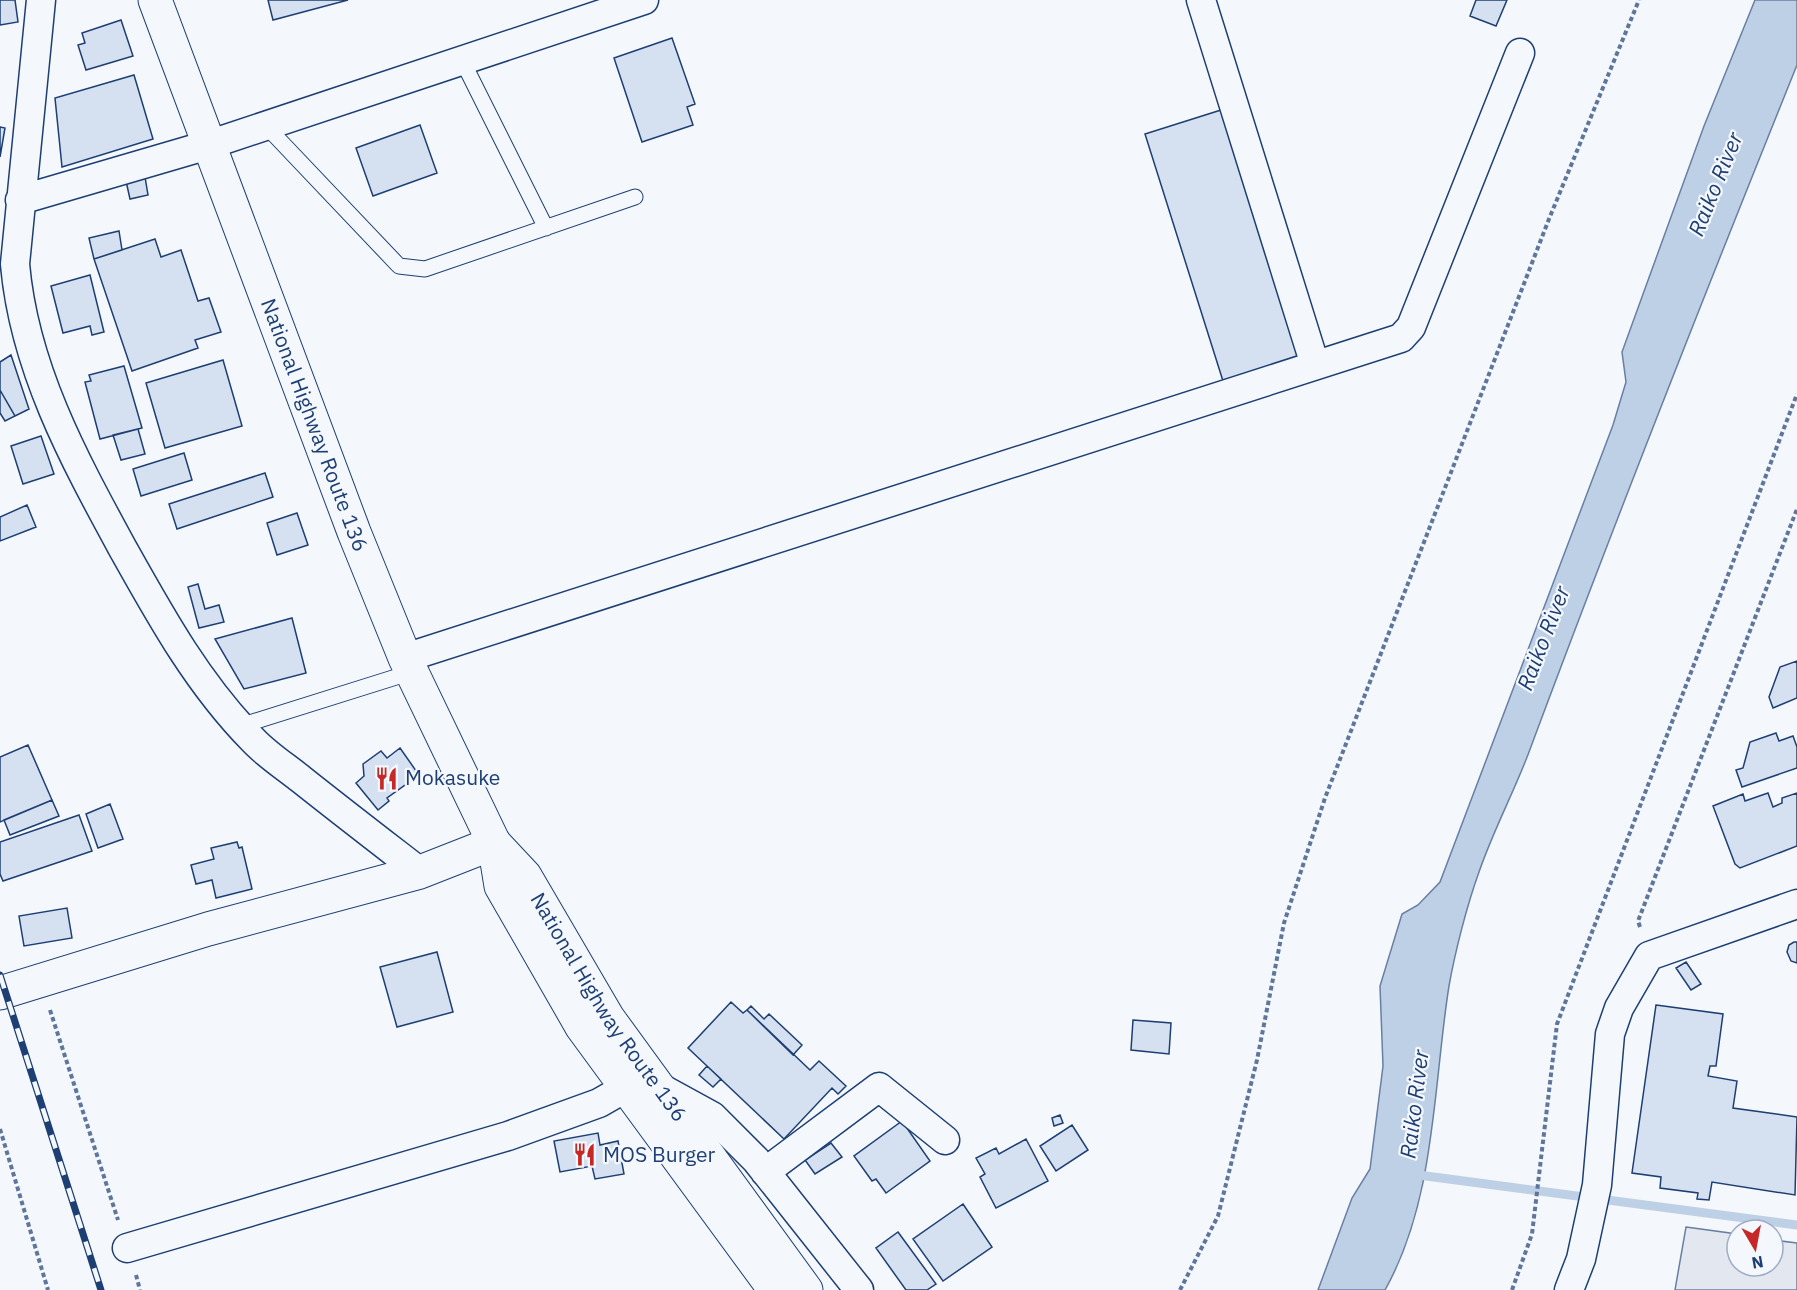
<svg xmlns="http://www.w3.org/2000/svg" width="1797" height="1290" font-family="'IBM Plex Sans',sans-serif">
  <style>
    .parking { fill: #e3e8f0; stroke: #687fa3; stroke-width: 1.5 }
    .water { fill: #bed0e5; stroke: #687fa3; stroke-width: 1.5 }
    .lines { fill: none; stroke-linecap: round; stroke-linejoin: round }
    .stream { stroke: #bed0e5; stroke-width: 9 }
    .building { fill: #d5e0f0; stroke: #1d3f73; stroke-width: 1.5 }
    .service-casing { stroke: #1d3f73; stroke-width: 17 }
    .minor-casing { stroke: #1d3f73; stroke-width: 31 }
    .tertiary-casing { stroke: #1d3f73; stroke-width: 35 }
    .trunk-casing { stroke: #1d3f73; stroke-width: 35 }
    .path { stroke: #5e769c; stroke-width: 4; stroke-dasharray: 4.5 3; stroke-linecap: butt }
    .service { stroke: #f4f7fb; stroke-width: 15 }
    .minor { stroke: #f4f7fb; stroke-width: 28 }
    .tertiary { stroke: #f4f7fb; stroke-width: 33 }
    .trunk { stroke: #f4f7fb; stroke-width: 33 }
    .rail-casing { stroke: #1d3f73; stroke-width: 7 }
    .rail { stroke: #f4f7fb; stroke-width: 4.5; stroke-dasharray: 14; stroke-linecap: butt }
    .labels { text-anchor: middle; stroke-width: 4.5; stroke-linejoin: round; paint-order: stroke }
    .street-label { font-size: 21px; fill: #1d3f73; stroke: #f4f7fb }
    .poi-label { font-size: 21px; fill: #1d3f73; stroke: #f4f7fb; text-anchor: start }
    .water-label { font-size: 22px; font-style: italic; fill: #1d3f73; stroke: #f4f7fb }
  </style>
  <rect width="100%" height="100%" fill="#f4f7fb"/>
  <path class="parking" d="M1686,1227L1737,1234V1266H1773V1240L1797,1243V1290H1675Z"/>
  <path class="water" d="M1755,0H1797V65C1705,293 1615,521 1529,752C1514,792 1493,831 1479,872C1467,905 1455,952 1449,986C1433,1086 1436,1199 1385,1290H1318L1352,1198L1370,1169L1383,1066L1380,986L1402,914L1418,905L1440,882L1613,425L1626,382L1622,352L1704,126Z"/>
  <g class="lines">
    <path class="stream" d="M1411,1174L1797,1225"/>
  </g>
  <path class="building" d="M0,0H15L18,22L0,25Z
    M268,0H348L273,20Z
    M1476,0H1507L1496,26L1470,16Z
    M121,20L133,56L86,70L78,45L85,43L82,33Z
    M672,38L695,104L687,107L693,125L642,142L614,58Z
    M134,75L153,139L62,167L55,98Z
    M1221,110L1299,356L1223,381L1145,134Z
    M420,125L437,173L373,196L356,148Z
    M0,127L5,128L0,157Z
    M145,177L148,195L130,199L126,181Z
    M119,231L122,250L94,259L89,238Z
    M155,239L161,257L181,250L198,301L209,298L221,332L195,340L198,348L132,371L94,259Z
    M90,275L104,332L92,335L90,326L63,333L51,286Z
    M11,355L29,409L15,416L0,390V362Z
    M223,360L242,426L165,448L146,383Z
    M124,366L142,428L100,439L85,382L91,381L89,375Z
    M0,390L15,416L5,421L0,413Z
    M138,429L145,454L121,460L113,435Z
    M41,436L54,474L23,484L11,446Z
    M184,453L192,480L141,496L133,469Z
    M265,473L273,497L177,529L169,504Z
    M27,505L36,527L0,541V517Z
    M297,513L308,545L277,555L267,523Z
    M198,584L205,609L219,605L224,622L199,628L188,587Z
    M292,618L306,673L244,689L215,639Z
    M1797,661V698L1773,708L1769,697L1780,667Z
    M1776,733L1779,741L1793,736L1797,747V768L1742,787L1736,770L1743,768L1750,742Z
    M28,745L52,800L0,822V757Z
    M400,748L419,775L387,798L389,801L378,810L356,783L364,776L363,764L381,751L387,758Z
    M1768,793L1773,807L1782,803V798L1797,793V846L1740,868L1735,864L1713,806L1743,794L1745,801Z
    M52,800L59,816L10,835L4,820Z
    M110,804L123,839L98,848L86,814Z
    M79,815L92,851L3,881L0,874V842Z
    M237,842L239,848L242,847L252,889L216,898L212,880L196,884L191,865L214,859L211,848Z
    M67,908L72,938L24,946L19,916Z
    M1794,942H1797V963L1791,961L1787,952L1789,945Z
    M437,952L453,1012L397,1027L380,967Z
    M1686,962L1701,984L1691,990L1676,968Z
    M731,1002L743,1013L747,1010L810,1070L819,1061L846,1086L838,1094L832,1088L784,1139L688,1048Z
    M1656,1005L1723,1014L1716,1066H1710L1708,1076L1737,1081L1733,1108L1797,1117L1795,1195L1712,1182L1709,1200L1697,1199L1698,1193L1660,1188L1661,1177L1632,1173Z
    M751,1006L764,1019L769,1014L802,1045L793,1055L747,1010Z
    M1133,1020L1171,1023L1169,1054L1131,1050Z
    M707,1066L721,1079L713,1087L699,1075Z
    M1060,1115L1063,1123L1054,1126L1052,1118Z
    M902,1121L930,1161L886,1193L876,1179L872,1181L854,1156Z
    M1072,1125L1088,1150L1056,1171L1040,1146Z
    M598,1133L600,1145L618,1141L624,1174L595,1179L592,1166L560,1172L554,1141Z
    M1026,1139L1048,1181L996,1208L980,1177L985,1174L976,1158L996,1148L999,1154Z
    M831,1143L842,1157L815,1174L805,1160Z
    M963,1204L992,1247L943,1281L913,1239Z
    M898,1232L936,1284L927,1290H906L876,1248Z"/>
  <g class="lines">
    <defs>
      <path id="service" d="M462,60L546,228
        M266,126L399,266L425,269L635,197
        M240,726L412,672"/>
      <path id="minor" d="M41,0L15,264C24,368 74,459 123,549C161,617 198,684 253,740C267,755 286,767 302,780C341,811 380,841 420,872
        M1201,0L1315,365
        M20,200L208,145L644,0
        M405,658L1401,338L1411,327L1520,53
        M659,1087L712,1116L756,1160L859,1290
        M765,1172L879,1087L945,1140
        M127,1248L508,1136L599,1103L627,1087
        M1569,1290L1581,1259L1597,1185L1610,1034L1619,1008L1649,956L1797,904"/>
      <path id="tertiary" d="M0,993L208,929L420,872L494,843"/>
      <g id="trunk">
        <path id="s1" d="M155,0L354,532L405,658L494,843L501,886L582,1027L775,1290"/>
        <path id="s2" d="M494,843L525,876L608,1018L806,1290"/>
      </g>
    </defs>
    <use href="#service" class="service-casing"/>
    <use href="#minor" class="minor-casing"/>
    <use href="#tertiary" class="tertiary-casing"/>
    <use href="#trunk" class="trunk-casing"/>
    <path class="path" d="M1640,927L1638,921L1797,509
      M50,1010L118,1220
      M0,1129L48,1290
      M136,1275L140,1290
      M1180,1290L1218,1216L1257,1060L1284,923L1325,798L1549,219L1639,0
      M1512,1290L1532,1234L1557,1024L1797,394"/>
    <use href="#service" class="service"/>
    <use href="#minor" class="minor"/>
    <use href="#tertiary" class="tertiary"/>
    <use href="#trunk" class="trunk"/>
    <defs>
      <path id="rail" d="M0,975L101,1290"/>
    </defs>
    <use href="#rail" class="rail-casing"/>
    <use href="#rail" class="rail"/>
  </g>
  <defs>
    <symbol id="restaurant-bare" viewBox="-9 -9 18 18"><path d="M-5-6h1v4h1v-4h1v4h1v-4h1v5L-1.5 .5V6h-2V.5L-5-1ZM5-6V6H3V1.5H1.5Q1.5-4 5-6Z" fill="#c62828" stroke="#f4f7fb" stroke-width="2.5" paint-order="stroke"/></symbol>
  </defs>
  <g fill-rule="evenodd">
    <use href="#restaurant-bare" x="370" y="762" width="33" height="33"/>
    <use href="#restaurant-bare" x="568" y="1138" width="33" height="33"/>
  </g>
  <g class="labels">
    <g class="street-label">
      <text dy="7" stroke="none"><textPath href="#s1" startOffset="454">National Highway Route 136</textPath></text>
      <text dy="7" stroke="none"><textPath href="#s2" startOffset="201">National Highway Route 136</textPath></text>
    </g>
    <g class="poi-label">
      <text x="405" y="785">Mokasuke</text>
      <text x="603" y="1162">MOS Burger</text>
    </g>
    <g class="water-label">
      <text transform="translate(1715 184) rotate(-68)" y="8">Raiko River</text>
      <text transform="translate(1543 638) rotate(-69)" y="8">Raiko River</text>
      <text transform="translate(1414 1104) rotate(-83)" y="8">Raiko River</text>
    </g>
  </g>
  <g transform="translate(1755 1248) rotate(170)"><circle r="28" fill="#f4f7fb" stroke="#9eadc5" stroke-width="1.5"/>
  <path d="M0-4.5L10 22L0 15L-10 22Z" fill="#c62828"/>
  <text y="-9" font-size="16" font-weight="bold" text-anchor="middle" fill="#1d3f73">N</text>
  </g>
</svg>
